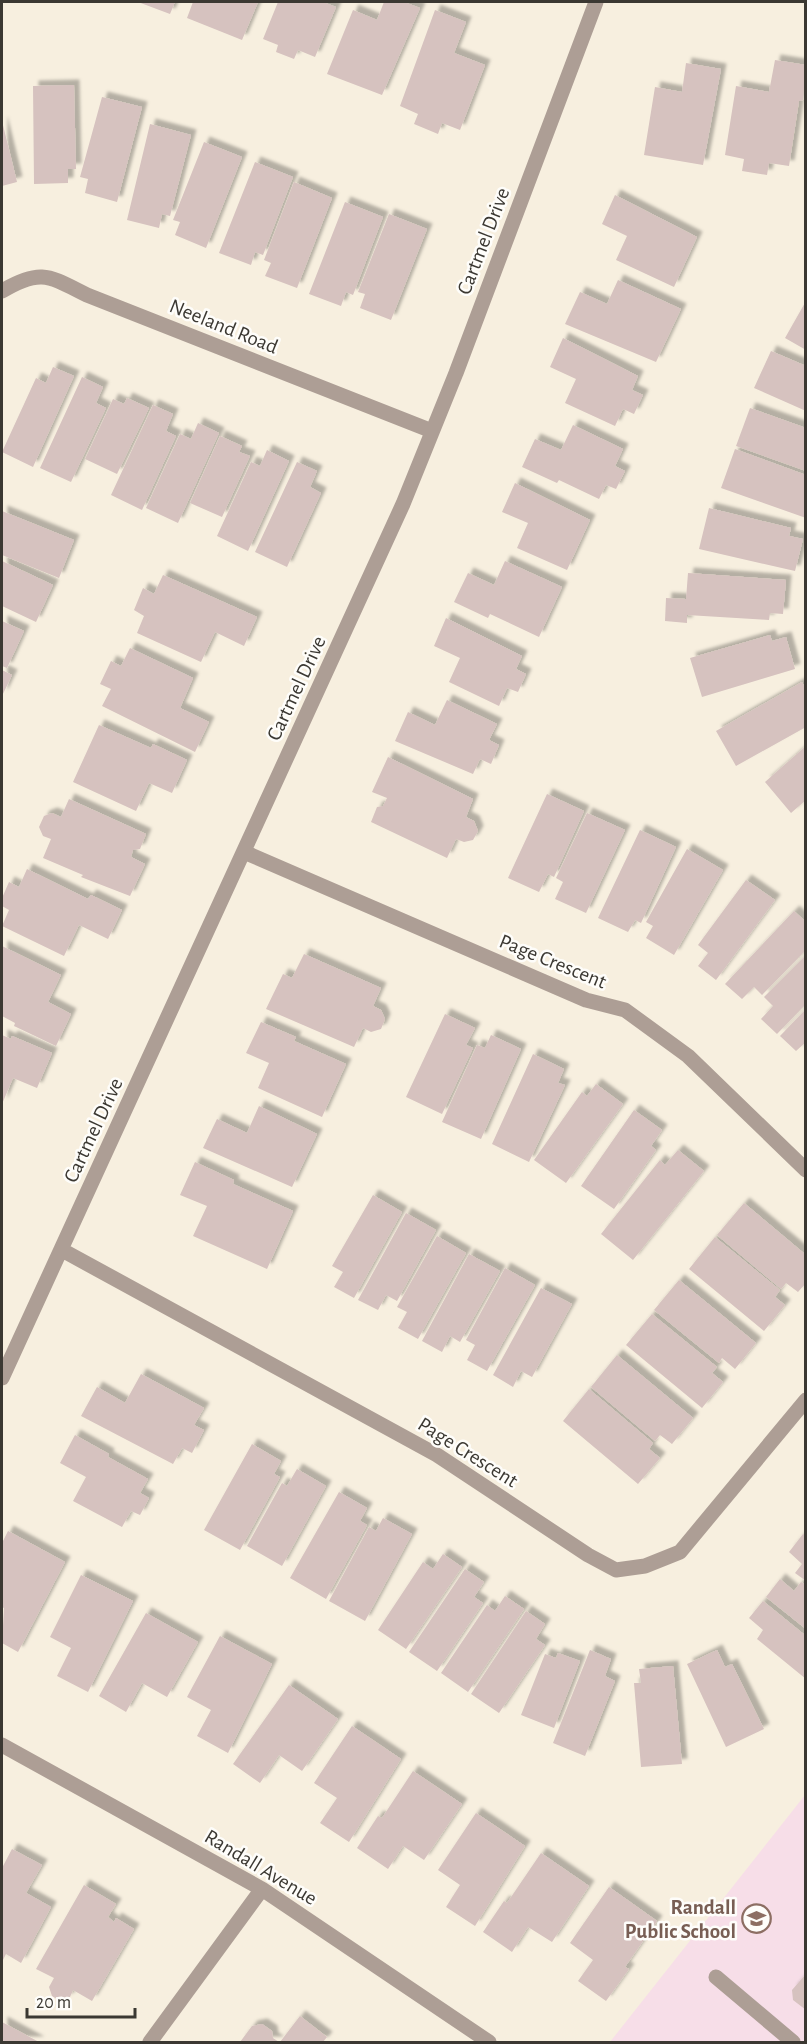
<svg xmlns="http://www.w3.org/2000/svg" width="807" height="2044" font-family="'Alegreya Sans',sans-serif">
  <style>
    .education { fill: #f7dee8 }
    .building { fill: #d6c2bf; filter: url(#shadow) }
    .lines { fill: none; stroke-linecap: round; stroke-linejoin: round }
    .minor { stroke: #ad9e95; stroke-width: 15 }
    .labels { text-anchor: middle; stroke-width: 5; stroke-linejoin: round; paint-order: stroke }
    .street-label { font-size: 21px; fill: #3b3832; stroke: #fefdfa }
    .education-label { font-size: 21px; font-weight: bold; fill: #785e54; stroke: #fefdfa; text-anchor: end }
  </style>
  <defs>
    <filter id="shadow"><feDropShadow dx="5.5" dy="-5.5" stdDeviation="1.5" flood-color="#0004"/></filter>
  </defs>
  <rect width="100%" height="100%" fill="#f7efdf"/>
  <path class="education" d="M805,1795V2042H610Z"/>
  <path class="building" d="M138,2H175L170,14Z
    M193,2H258L242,40L187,18Z
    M278,2H323L336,7L315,57L298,50L294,59L276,52L278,45L263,39Z
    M384,2H404L420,8L382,95L327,74L353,10L377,20Z
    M435,10L466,22L454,53L485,65L460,130L442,123L438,134L414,124L418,114L400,106Z
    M775,60L806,65L803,100L799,101L789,166L769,163L767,175L742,171L744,159L725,155L736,86L769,92Z
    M686,63L721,69L703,165L644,155L655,87L682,92Z
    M74,85L76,169H68V183L34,184L33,86Z
    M102,97L142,107L117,202L85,193L88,179L80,177Z
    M2,121L17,182L2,186Z
    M150,124L191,135L170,216L162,214L159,228L127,220Z
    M204,142L242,157L206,248L175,235L180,222L173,220Z
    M255,162L293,177L263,255L255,252L251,265L219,253Z
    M294,182L332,198L297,288L265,276L271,263L264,260Z
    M615,195L697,237L674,287L616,260L627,236L602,224Z
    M345,202L383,217L353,295L346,292L341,306L309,294Z
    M389,214L427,229L391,320L360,308L365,294L358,292Z
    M618,280L681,309L656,362L565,324L580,292L607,304Z
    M806,301V350L785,338Z
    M563,338L638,376L632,390L643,395L634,414L623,409L615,426L565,403L576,379L550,367Z
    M771,351L806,366V411L754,388Z
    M53,367L74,376L33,467L2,452L36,378L46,383Z
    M82,377L103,387L96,403L106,408L71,482L40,468Z
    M127,398L149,408L117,474L85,459L113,399L124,404Z
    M153,405L173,414L166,431L176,436L142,510L111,495Z
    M750,408L806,428V471L736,446Z
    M198,423L219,433L178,523L146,508L180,434L191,439Z
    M573,425L623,449L615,466L625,471L616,489L606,485L599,499L559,480L557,483L522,467L535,439L561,450Z
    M220,436L242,446L239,452L250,456L222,517L190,503Z
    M735,449L806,475V518L721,488Z
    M267,450L289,461L248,551L217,536L251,462L260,466Z
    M297,462L317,471L310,487L321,493L287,567L255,552Z
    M515,483L590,520L567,570L517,548L528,523L502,512Z
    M709,508L791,528L789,536L803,539L795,571L699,549Z
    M2,511L74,540L59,578L2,555Z
    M2,561L53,585L36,622L2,606Z
    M505,561L562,587L539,637L490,614L488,618L454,602L468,573L494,585Z
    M688,573L786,580L783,614L770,613L769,620L687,615V623L665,621L666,598L686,599Z
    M163,575L257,617L244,646L215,632L201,662L137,633L144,616L134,610L143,588L154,594Z
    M446,618L522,656L516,669L526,674L518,692L507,688L499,706L449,682L460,658L434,646Z
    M2,621L24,631L7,668L2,666Z
    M770,635L772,641L786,637L795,669L702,697L690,658Z
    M130,648L193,678L180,708L209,722L195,752L102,706L111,689L100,684L111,661L121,666Z
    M2,670L12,675L2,696Z
    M802,682L806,690V727L736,766L716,731Z
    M447,700L497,724L489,740L499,745L491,764L480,759L473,774L395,741L408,712L435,725Z
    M99,725L151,748L153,744L187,760L172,793L149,783L136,811L73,782Z
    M806,746V800L791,813L765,782Z
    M388,757L473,799L466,817L474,821L478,831L473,840L464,842L456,839L447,858L371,822L377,807L383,806L387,798L372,792Z
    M547,794L584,811L554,877L548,874L539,892L508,878Z
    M69,799L146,834L140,849L133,850L131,857L145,864L130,896L81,877L83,875L43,858L51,839L43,836L39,827L44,816L52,813L61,817Z
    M587,813L625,830L586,913L555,899L563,882L556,878Z
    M640,830L676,847L641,923L635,920L628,932L598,918Z
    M687,849L723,870L674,955L646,938L653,926L646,922Z
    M27,869L88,899L91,895L122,910L108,939L79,925L64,956L2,926L9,910L2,906V898L9,882L19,887Z
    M746,880L775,900L716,980L698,966L708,953L698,945Z
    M794,911L806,922V950L762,995L754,987L742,999L725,984Z
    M2,946L61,975L48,1002L71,1014L56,1046L14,1026L15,1023L2,1016Z
    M304,954L381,988L373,1006L381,1010L385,1019L381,1029L371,1032L363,1028L354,1047L266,1009L283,974L292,978Z
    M806,955V1004L777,1034L761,1019L773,1006L764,997Z
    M806,1009V1042L796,1051L780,1036Z
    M445,1014L475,1028L466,1045L473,1048L442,1114L406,1097Z
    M261,1022L296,1037L294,1041L346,1064L322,1117L258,1088L269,1063L246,1053Z
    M2,1035L11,1039L12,1036L52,1053L37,1088L13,1078L2,1104Z
    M491,1035L521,1049L481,1139L442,1122L477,1045L485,1048Z
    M533,1054L564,1069L558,1083L565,1085L529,1162L492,1144Z
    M596,1084L623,1104L566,1183L534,1160L582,1092L587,1096Z
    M259,1106L317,1134L292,1187L203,1148L217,1119L247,1133Z
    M634,1110L662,1130L651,1146L656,1150L614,1209L581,1186Z
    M678,1150L704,1171L633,1260L601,1234L660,1160L665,1165Z
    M195,1162L234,1180L233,1184L293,1211L267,1269L193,1236L207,1206L180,1195Z
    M373,1195L402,1212L354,1298L334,1287L343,1272L332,1266Z
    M744,1203L806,1255V1283L798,1292L786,1283L781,1289L717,1235Z
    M406,1213L436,1230L397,1301L386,1295L378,1310L358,1300Z
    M437,1236L466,1253L418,1339L398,1328L407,1312L397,1307Z
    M715,1237L780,1290L775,1297L785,1305L764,1331L689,1269Z
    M469,1254L500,1271L460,1342L450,1336L442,1352L422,1341Z
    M505,1268L535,1285L487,1371L467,1360L475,1345L466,1340Z
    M679,1280L756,1343L735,1369L722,1358L719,1363L654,1310Z
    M541,1288L572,1304L532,1377L521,1371L513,1387L493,1375Z
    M652,1314L717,1367L712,1373L723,1382L702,1408L626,1345Z
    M617,1355L693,1418L672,1444L660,1435L655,1441L591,1387Z
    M141,1374L204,1408L194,1425L204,1430L192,1453L182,1448L173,1464L81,1416L97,1387L125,1403Z
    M589,1389L653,1443L649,1449L660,1458L638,1484L563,1421Z
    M75,1435L109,1454L108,1457L148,1479L140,1493L149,1498L140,1515L131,1511L122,1527L73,1501L86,1477L60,1463Z
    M252,1444L281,1461L274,1474L280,1477L240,1550L204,1530Z
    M297,1469L326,1486L282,1566L247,1546L282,1483L287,1486Z
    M339,1492L367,1508L360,1521L367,1525L326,1599L290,1578Z
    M383,1518L412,1534L365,1621L329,1601L369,1527L376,1531Z
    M8,1531L65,1562L18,1652L2,1643L4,1608L2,1607V1543Z
    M803,1534L806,1536V1581L795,1573L802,1564L789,1552Z
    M443,1554L462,1567L406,1649L378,1630L423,1562L433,1569Z
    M465,1569L484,1582L474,1597L483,1603L437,1671L409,1652Z
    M81,1575L133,1601L88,1692L57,1676L71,1648L50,1637Z
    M780,1579L794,1591L801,1582L806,1585V1629L766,1597Z
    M505,1596L524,1609L468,1692L441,1673L487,1605L495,1611Z
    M763,1601L806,1636V1679L757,1639L763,1630L749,1618Z
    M526,1611L545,1624L536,1639L545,1645L499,1713L471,1694Z
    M146,1613L198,1642L167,1697L142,1683L126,1712L99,1696Z
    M220,1636L272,1664L228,1753L197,1736L211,1710L187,1697Z
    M590,1650L611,1659L605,1676L615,1681L585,1756L553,1743Z
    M717,1650L725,1667L732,1664L764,1729L726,1747L687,1664Z
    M558,1653L580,1661L554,1728L521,1715L545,1654L556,1658Z
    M673,1666L682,1764L641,1767L634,1683H641L639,1669Z
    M289,1685L338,1719L302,1771L279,1755L260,1783L233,1764Z
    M352,1726L401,1759L349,1842L320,1823L337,1798L314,1783Z
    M413,1771L462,1804L424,1860L403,1846L388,1869L357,1848L378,1816L382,1818Z
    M476,1813L525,1846L475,1926L446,1907L460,1885L438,1870Z
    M12,1849L42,1865L26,1893L51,1907L21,1963L6,1954L2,1962V1868Z
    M541,1853L589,1886L552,1942L528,1927L512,1952L483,1932L504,1901L507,1903Z
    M84,1885L116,1904L108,1917L114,1922L116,1918L134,1929L92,2001L73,1990L70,1997L60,2001L52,1996L49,1987L54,1978L36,1969Z
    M609,1887L657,1921L625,1967L629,1969L606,2001L578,1981L593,1960L570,1943Z
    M806,1974V2010L793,2000L792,1990Z
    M300,2016L327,2037L323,2042H280Z
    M2,2022L39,2042H2Z
    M262,2024L272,2031L273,2038L279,2042H240L252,2026Z"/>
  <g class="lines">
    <path class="minor" d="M2,291C41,268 49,276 87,295L432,431
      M244,852L586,1000L625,1010L688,1056L806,1170
      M62,1250L437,1455L588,1555L616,1570L645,1566L680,1552L806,1400
      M2,1378L403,504L456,373L596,2
      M2,1745L262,1889L489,2042
      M716,1977L793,2042
      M150,2042L262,1889"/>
  </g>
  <defs>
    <symbol id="school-ring" viewBox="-11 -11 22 22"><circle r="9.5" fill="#fefdfa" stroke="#8d6e63" stroke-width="1.5"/><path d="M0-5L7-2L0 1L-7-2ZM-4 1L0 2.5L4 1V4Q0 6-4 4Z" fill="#8d6e63"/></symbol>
  </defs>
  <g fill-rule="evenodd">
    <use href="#school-ring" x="740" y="1902" width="33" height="33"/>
  </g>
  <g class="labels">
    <g class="street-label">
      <text transform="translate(483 241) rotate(-69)" y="7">Cartmel Drive</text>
      <text transform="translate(224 326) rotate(22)" y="7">Neeland Road</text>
      <text transform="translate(296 688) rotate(-65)" y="7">Cartmel Drive</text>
      <text transform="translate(553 961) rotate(22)" y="7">Page Crescent</text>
      <text transform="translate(93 1130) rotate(-65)" y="7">Cartmel Drive</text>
      <text transform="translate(468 1452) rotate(32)" y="7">Page Crescent</text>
      <text transform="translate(261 1867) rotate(31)" y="7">Randall Avenue</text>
    </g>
    <g class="education-label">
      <text x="736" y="1914">Randall<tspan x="736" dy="24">Public School</tspan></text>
    </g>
  </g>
  <rect width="807" height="2044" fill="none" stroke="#3b3832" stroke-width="6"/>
  <path d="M27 2008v9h108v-9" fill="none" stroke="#3b3832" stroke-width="3"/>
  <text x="36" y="2008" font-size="18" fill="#3b3832" stroke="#fefdfa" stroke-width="4.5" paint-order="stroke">20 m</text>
</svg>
